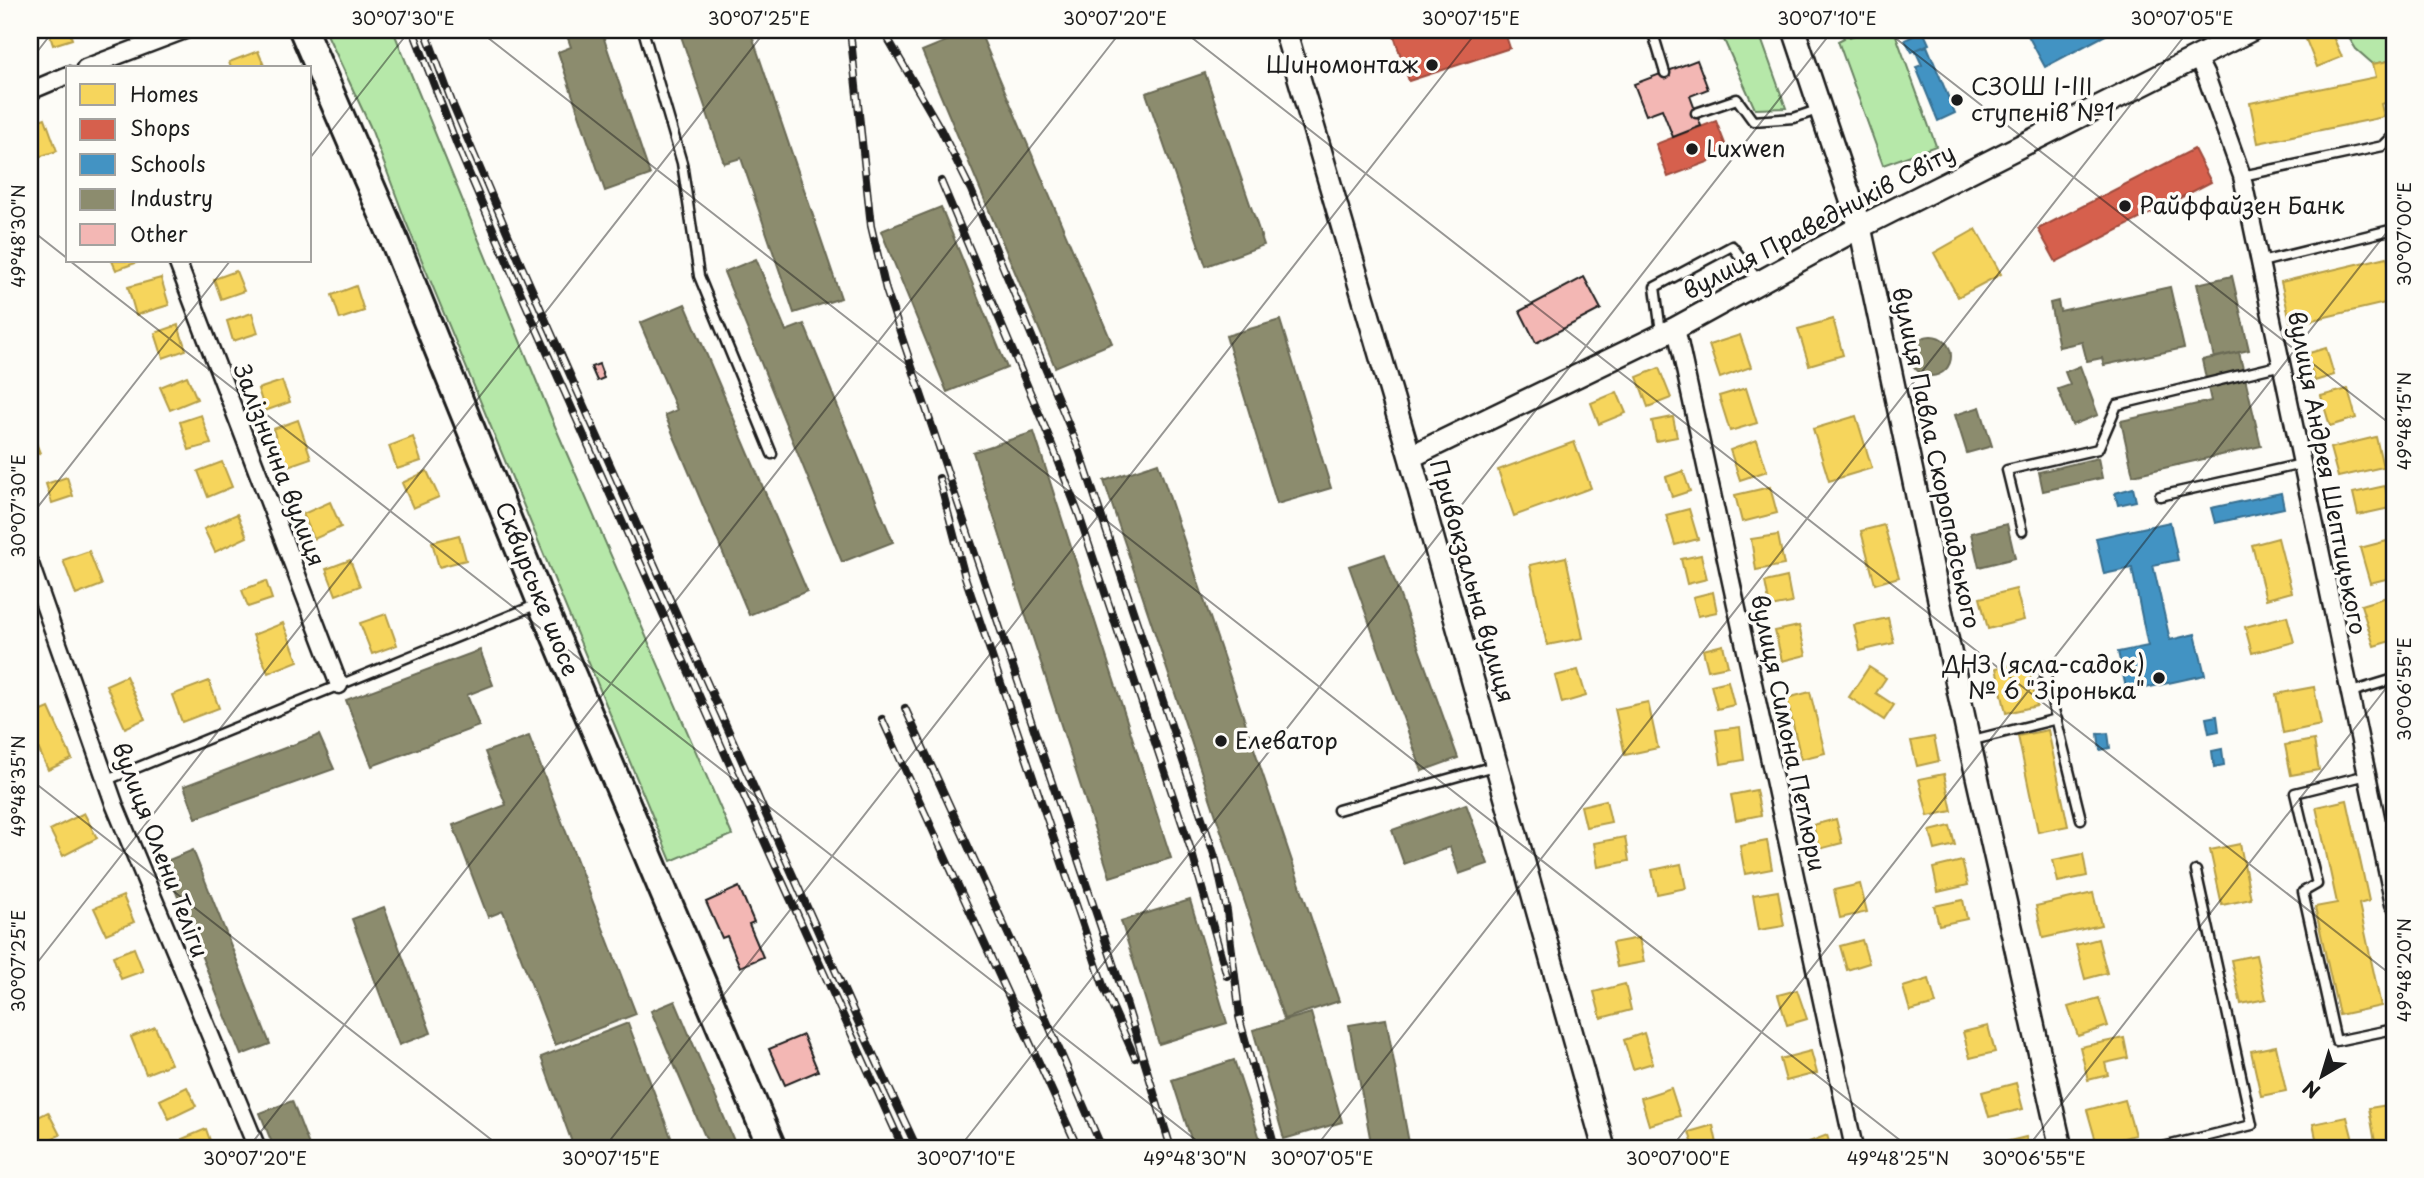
<svg xmlns="http://www.w3.org/2000/svg" width="2424" height="1178" font-family="'Playpen Sans',sans-serif">
  <style>
    .green { fill: #b6e8a9; stroke: #698262; stroke-width: 2 }
    .homes { fill: #f6d55c; stroke: #b59e49; stroke-width: 2 }
    .shops { fill: #d6604d; stroke: #9e4c3e; stroke-width: 2 }
    .schools { fill: #4393c3; stroke: #376f91; stroke-width: 2 }
    .industry { fill: #8c8c6e; stroke: #6a6a55; stroke-width: 2 }
    .building { fill: #f3b7b4; stroke: #1c1c1c; stroke-width: 2 }
    .lines { fill: none; stroke-linecap: round; stroke-linejoin: round }
    .service-casing { stroke: #1c1c1c; stroke-width: 13 }
    .minor-casing { stroke: #1c1c1c; stroke-width: 21 }
    .tertiary-casing { stroke: #1c1c1c; stroke-width: 26 }
    .primary-casing { stroke: #1c1c1c; stroke-width: 32 }
    .service { stroke: #fdfcf7; stroke-width: 8 }
    .minor { stroke: #fdfcf7; stroke-width: 16 }
    .tertiary { stroke: #fdfcf7; stroke-width: 21 }
    .primary { stroke: #fdfcf7; stroke-width: 26 }
    .rail-casing { stroke: #1c1c1c; stroke-width: 8 }
    .rail { stroke: #fdfcf7; stroke-width: 5; stroke-dasharray: 16; stroke-linecap: butt }
    .ticks { fill: none; stroke: #1c1c1c; stroke-width: 2; stroke-opacity: 0.45 }
    .poi-dot { fill: #1c1c1c; stroke: #fdfcf7; stroke-width: 2.5 }
    .labels { text-anchor: middle; stroke-width: 7; stroke-linejoin: round; paint-order: stroke }
    .poi-label { font-size: 23px; fill: #1c1c1c; stroke: #fdfcf7; text-anchor: start }
    .street-label { font-size: 23px; fill: #1c1c1c; stroke: #fdfcf7 }
    .neatline { fill: none; stroke: #1c1c1c; stroke-width: 2.5 }
    .ticks-label { font-size: 18px; text-anchor: middle; fill: #1c1c1c }
  </style>
  <rect width="100%" height="100%" fill="#fdfcf7"/>
  <filter id="ink" filterUnits="userSpaceOnUse"><feTurbulence type="fractalNoise" baseFrequency=".0143" numOctaves="2"/><feDisplacementMap in="SourceGraphic" scale="14" xChannelSelector="R" yChannelSelector="G"/><feConvolveMatrix kernelMatrix="1 2 1 2 8 2 1 2 1" color-interpolation-filters="sRGB"/></filter>
  <g filter="url(#ink)">
    <path class="green" d="M325,30H393L554,424L732,835L671,861L406,222L370,126Z
      M1706,30H1758L1786,108L1755,109L1724,40L1708,38Z
      M1840,30H1862L1849,37L1869,30H1894L1936,146L1883,165L1838,41L1844,38Z
      M2344,30H2394V60L2373,64L2356,49Z"/>
    <path class="homes" d="M48,30H69L72,39L53,45Z
      M2323,30H2330L2342,57L2317,67L2305,37Z
      M258,51L265,68H231L229,62Z
      M2394,60V101L2381,104L2384,117L2258,143L2250,103L2376,77L2373,64Z
      M45,118L57,151L35,158L30,142V123Z
      M1976,229L2001,274L1958,297L1934,253Z
      M2387,257L2394,287V301L2291,325L2281,282Z
      M112,261H141L116,270Z
      M236,271L244,291L221,299L214,279Z
      M161,278L169,305L136,315L128,287Z
      M356,286L364,311L340,319L332,295Z
      M252,313L258,333L233,341L227,321Z
      M1833,319L1843,355L1809,365L1798,329Z
      M178,325L186,350L163,358L155,333Z
      M1740,335L1751,367L1720,378L1709,345Z
      M2326,348L2334,375L2315,381L2306,354Z
      M1659,368L1671,398L1648,407L1637,377Z
      M187,376L197,399L170,410L160,387Z
      M282,381L290,402L265,411L258,389Z
      M1746,388L1757,423L1730,431L1719,396Z
      M2348,389L2356,418L2330,426L2321,396Z
      M1617,392L1626,413L1599,424L1591,403Z
      M201,415L211,444L189,450L180,422Z
      M1856,416L1872,468L1829,481L1813,429Z
      M1673,417L1677,437L1656,441L1652,421Z
      M298,420L311,458L285,467L273,429Z
      M30,428L40,453L30,457Z
      M413,437L421,461L397,469L389,446Z
      M2376,437L2383,467L2338,477L2330,448Z
      M1757,440L1767,471L1740,480L1730,450Z
      M1574,442L1591,488L1514,516L1498,470Z
      M222,462L232,487L208,497L198,471Z
      M427,471L439,497L413,508L402,483Z
      M1683,471L1690,491L1672,497L1666,477Z
      M67,477L73,496L52,503L46,484Z
      M2385,486L2390,508L2358,515L2353,493Z
      M1770,487L1777,513L1742,522L1735,495Z
      M330,502L341,527L314,539L303,514Z
      M1689,509L1698,539L1675,545L1666,515Z
      M237,514L247,537L215,552L204,529Z
      M1884,525L1899,577L1875,584L1861,531Z
      M459,535L466,560L439,567L432,542Z
      M1778,535L1784,565L1756,570L1751,539Z
      M2278,538L2292,592L2266,599L2252,545Z
      M2391,540L2394,551V577L2370,583L2360,548Z
      M89,551L102,585L76,595L63,560Z
      M1701,555L1707,579L1687,584L1681,559Z
      M1566,557L1583,638L1547,645L1530,565Z
      M350,560L360,586L336,595L326,569Z
      M1787,577L1792,603L1770,607L1765,582Z
      M266,581L272,599L248,607L242,590Z
      M2016,589L2024,620L1988,629L1980,598Z
      M1713,592L1717,612L1698,616L1693,597Z
      M2393,595L2394,640L2374,646L2361,605Z
      M386,614L397,645L372,654L360,623Z
      M2287,616L2294,642L2252,653L2245,627Z
      M1888,618L1894,643L1860,651L1854,625Z
      M283,623L298,661L268,673L253,635Z
      M1799,626L1806,655L1782,661L1775,631Z
      M1723,645L1728,666L1708,670L1703,650Z
      M2027,661L2037,706L2006,713L1996,668Z
      M1869,667L1886,678L1876,693L1894,705L1884,720L1849,697Z
      M1578,670L1586,696L1562,703L1555,676Z
      M126,676L145,719L125,728L106,685Z
      M209,681L219,708L182,722L172,695Z
      M1728,681L1734,705L1717,709L1711,685Z
      M2314,687L2321,725L2283,733L2276,694Z
      M1810,692L1825,753L1801,759L1787,698Z
      M1648,702L1658,748L1625,755L1615,709Z
      M49,708L72,759L48,770L30,730V716Z
      M1740,727L1744,760L1721,764L1716,730Z
      M2048,730L2068,826L2038,832L2018,736Z
      M1934,737L1939,761L1917,766L1911,741Z
      M2314,740L2319,770L2291,775L2285,745Z
      M1944,774L1952,811L1928,816L1919,779Z
      M1756,790L1761,815L1736,820L1731,795Z
      M1606,800L1611,822L1586,827L1581,806Z
      M2347,800L2369,901L2359,904L2381,1006L2339,1015L2315,907L2337,903L2316,807Z
      M84,813L97,838L63,856L50,830Z
      M1836,819L1842,843L1819,849L1813,825Z
      M1950,826L1955,845L1935,850L1930,831Z
      M1625,837L1629,861L1598,867L1594,843Z
      M1767,841L1772,869L1745,874L1740,846Z
      M2240,844L2251,899L2222,905L2210,850Z
      M2083,854L2087,876L2058,882L2053,860Z
      M1962,861L1968,885L1938,892L1933,868Z
      M1681,864L1686,888L1657,894L1652,870Z
      M1860,884L1867,912L1840,918L1834,890Z
      M1778,891L1784,926L1759,930L1753,895Z
      M2093,893L2101,925L2043,938L2036,906Z
      M123,896L134,922L106,934L94,908Z
      M1963,900L1967,919L1939,925L1934,906Z
      M1639,938L1644,962L1617,967L1612,943Z
      M2098,939L2107,973L2085,979L2076,945Z
      M1862,940L1869,963L1847,970L1840,946Z
      M134,948L143,971L121,979L113,956Z
      M2256,955L2266,999L2241,1004L2231,960Z
      M1929,979L1936,1004L1910,1011L1903,987Z
      M1625,984L1631,1010L1601,1018L1594,992Z
      M1797,990L1807,1019L1787,1025L1778,995Z
      M2099,998L2108,1026L2078,1036L2068,1007Z
      M1988,1026L1995,1052L1970,1058L1963,1032Z
      M155,1027L171,1064L146,1074L131,1037Z
      M1644,1033L1653,1063L1633,1069L1624,1040Z
      M2124,1038L2128,1058L2105,1063L2108,1075L2088,1080L2080,1047Z
      M2276,1046L2286,1091L2261,1096L2251,1051Z
      M1811,1051L1817,1073L1786,1081L1780,1059Z
      M2016,1083L2023,1109L1989,1117L1982,1092Z
      M187,1087L196,1106L169,1119L160,1100Z
      M1671,1088L1680,1116L1649,1125L1641,1098Z
      M2125,1100L2135,1135L2097,1145L2087,1110Z
      M2394,1104V1147L2376,1148L2369,1108Z
      M48,1112L60,1135L30,1148V1121Z
      M2347,1117L2355,1148H2318L2313,1124Z
      M1713,1125L1718,1148H1694L1689,1132Z
      M206,1129L212,1146L206,1148H185L182,1139Z
      M1827,1135L1831,1148H1811L1809,1142Z
      M2026,1137L2029,1148H1990L1989,1146Z"/>
    <path class="shops" d="M1392,30H1504L1510,48L1409,81Z
      M1716,121L1729,154L1668,177L1656,144Z
      M2194,149L2211,182L2056,262L2038,229Z"/>
    <path class="schools" d="M2025,30H2115L2045,67Z
      M1923,31L1929,44L1912,52L1905,40Z
      M1927,46L1955,113L1938,121L1916,67L1922,65L1915,50Z
      M2133,488L2136,501L2118,505L2115,493Z
      M2281,493L2284,508L2215,523L2211,508Z
      M2170,522L2178,560L2153,565L2170,640L2195,634L2205,675L2127,692L2118,652L2148,646L2132,568L2104,574L2096,538Z
      M2217,716L2219,731L2209,733L2206,718Z
      M2108,733L2110,748L2100,750L2098,734Z
      M2222,749L2224,765L2214,767L2212,751Z"/>
    <path class="industry" d="M565,30H601L650,175L605,191L558,52L571,47Z
      M679,30H750L841,298L794,313L741,158L724,163Z
      M973,30H979L1112,343L1055,367L922,51Z
      M1205,73L1264,245L1206,266L1146,93Z
      M941,207L1007,368L947,392L881,231Z
      M756,259L786,331L804,324L893,542L842,562L724,272Z
      M2232,276L2249,350L2214,358L2197,284Z
      M2170,287L2184,348L2104,365L2102,358L2087,361L2082,342L2059,347L2050,303L2058,301L2060,311Z
      M685,304L807,591L749,615L665,415L677,410L640,323Z
      M1280,320L1331,488L1277,504L1226,336Z
      M1911 356a20 20 0 1 1 40 0a20 20 0 1 1-40 0Z
      M2239,352L2261,446L2133,475L2121,421L2211,401L2202,360Z
      M2080,366L2098,415L2072,425L2058,389L2070,385L2065,372Z
      M1980,407L1992,446L1967,453L1955,415Z
      M1034,432L1171,858L1110,877L973,452Z
      M2098,458L2102,478L2043,491L2039,472Z
      M1158,463L1339,1001L1284,1019L1104,481Z
      M2007,524L2015,558L1979,567L1971,533Z
      M1385,554L1458,758L1422,771L1349,566Z
      M480,650L493,685L467,695L479,726L372,766L346,700Z
      M319,735L334,769L196,818L184,786Z
      M529,736L636,1014L555,1045L503,911L488,917L453,825L506,805L485,752Z
      M1466,804L1488,864L1459,874L1450,847L1404,864L1392,830Z
      M193,850L270,1044L241,1055L164,862Z
      M1190,900L1227,1023L1159,1044L1121,921Z
      M384,907L431,1033L399,1045L352,919Z
      M675,1001L737,1148H710L651,1011Z
      M1311,1013L1342,1122L1284,1139L1253,1030Z
      M1386,1019L1409,1143L1372,1148L1349,1025Z
      M628,1023L675,1148H574L541,1057Z
      M1234,1060L1263,1148H1194L1172,1080Z
      M292,1101L310,1148H274L260,1113Z"/>
    <path class="building" d="M1697,60L1708,89L1690,96L1701,126L1673,137L1662,109L1646,115L1634,84Z
      M1584,277L1601,309L1536,343L1520,311Z
      M599,364L604,378L597,381L591,367Z
      M739,887L754,922L749,924L763,957L740,967L727,936L722,938L706,902Z
      M803,1035L818,1071L785,1085L769,1049Z"/>
    <g class="lines">
      <defs>
        <path id="service" d="M643,30L682,163L699,276L772,454
          M1652,30L1665,73
          M1696,113L1737,99L1753,121L1794,118L1820,109
          M2242,176L2383,146L2394,135
          M2261,262L2394,229
          M1661,332L1655,287L1732,246L1758,280
          M2160,496L2302,464
          M2022,531L2007,470L2098,449L2117,405L2282,365
          M2043,665L2081,819
          M2348,693L2394,679
          M1969,741L2057,719
          M2367,775L2295,793L2317,884L2303,892L2336,1041L2394,1029
          M107,780L538,604
          M1338,810L1494,766
          M2159,1148L2252,1125L2196,871"/>
        <path id="minor" d="M2197,58L2206,76L2242,176L2394,904
          M85,68L185,30
          M30,91L68,75
          M177,261L339,685
          M1676,328L1854,1148
          M30,564L115,806L257,1148"/>
        <path id="tertiary" d="M1285,30L1410,457L1604,1148
          M1794,30L1860,227L1969,741L2061,1148
          M1410,457L1676,328L1860,227L2251,30"/>
        <path id="primary" d="M303,30L394,240L541,602L772,1148"/>
      </defs>
      <use href="#service" class="service-casing"/>
      <use href="#minor" class="minor-casing"/>
      <use href="#tertiary" class="tertiary-casing"/>
      <use href="#primary" class="primary-casing"/>
      <use href="#service" class="service"/>
      <use href="#minor" class="minor"/>
      <use href="#tertiary" class="tertiary"/>
      <use href="#primary" class="primary"/>
      <defs>
        <path id="rail" d="M413,30L457,145L511,271L733,772L903,1148
          M425,30L453,105L522,267L860,1026L917,1148
          M850,30L871,226L886,290L1125,999L1171,1148
          M883,30L941,130L971,190L1080,452L1216,860L1227,911L1241,1025
          M941,181L1049,437L1079,515L1192,853L1227,976
          M939,478L965,577L1081,919L1104,988L1135,1058
          M905,708L1026,973L1102,1148
          M882,719L1078,1148
          M1239,1017L1275,1148"/>
      </defs>
      <use href="#rail" class="rail-casing"/>
      <use href="#rail" class="rail"/>
    </g>
  </g>
  <path class="ticks" d="M478,30L1910,1148M1182,30L2394,977M1885,30L2394,427M30,61L54,30M310,158L410,30M30,229L68,259M70,261L1206,1148M30,517L230,261M30,779L502,1148M30,972L766,30M248,1148L1122,30M604,1148L1478,30M959,1148L1833,30M1315,1148L2189,30M1671,1148L2394,223M2027,1148L2394,678M2383,1148L2394,1133"/>
  <g class="poi-dot">
    <circle cx="1432" cy="65" r="7"/>
    <circle cx="1957" cy="100" r="7"/>
    <circle cx="1692" cy="149" r="7"/>
    <circle cx="2125" cy="206" r="7"/>
    <circle cx="2159" cy="678" r="7"/>
    <circle cx="1221" cy="741" r="7"/>
  </g>
  <g class="labels">
    <g class="poi-label">
      <text x="1418" y="73" text-anchor="end">Шиномонтаж</text>
      <text x="1971" y="95">СЗОШ І-ІІІ<tspan x="1971" dy="26">ступенів №1</tspan></text>
      <text x="1706" y="157">Luxwen</text>
      <text x="2139" y="214">Райффайзен Банк</text>
      <text x="2145" y="673" text-anchor="end">ДНЗ (ясла-садок)<tspan x="2145" dy="26">№ 6 "Зіронька"</tspan></text>
      <text x="1235" y="749">Елеватор</text>
    </g>
    <g class="street-label">
      <text transform="translate(1819 222) rotate(-28)" y="8">вулиця Праведників Світу</text>
      <text transform="translate(1936 458) rotate(78)" y="8">вулиця Павла Скоропадського</text>
      <text transform="translate(279 465) rotate(69)" y="8">Залізнична вулиця</text>
      <text transform="translate(2327 473) rotate(79)" y="8">вулиця Андрея Шептицького</text>
      <text transform="translate(1472 581) rotate(74)" y="8">Привокзальна вулиця</text>
      <text transform="translate(537 589) rotate(68)" y="8">Сквирське шосе</text>
      <text transform="translate(1788 733) rotate(78)" y="8">вулиця Симона Петлюри</text>
      <text transform="translate(160 850) rotate(69)" y="8">вулиця Олени Теліги</text>
    </g>
  </g>
  <rect width="2424" height="1178" fill="none" stroke="#fdfcf7" stroke-width="77"/>
  <rect x="66" y="66" width="245" height="196" fill="#fdfcf7" stroke="#a3a29f" stroke-width="2"/>
  <rect x="80" y="84" width="35" height="21" fill="#f6d55c" stroke="#a3a29f" stroke-width="2"/>
  <text x="130" y="102" font-size="21" fill="#1c1c1c">Homes</text>
  <rect x="80" y="119" width="35" height="21" fill="#d6604d" stroke="#a3a29f" stroke-width="2"/>
  <text x="130" y="136" font-size="21" fill="#1c1c1c">Shops</text>
  <rect x="80" y="154" width="35" height="21" fill="#4393c3" stroke="#a3a29f" stroke-width="2"/>
  <text x="130" y="172" font-size="21" fill="#1c1c1c">Schools</text>
  <rect x="80" y="189" width="35" height="21" fill="#8c8c6e" stroke="#a3a29f" stroke-width="2"/>
  <text x="130" y="206" font-size="21" fill="#1c1c1c">Industry</text>
  <rect x="80" y="224" width="35" height="21" fill="#f3b7b4" stroke="#a3a29f" stroke-width="2"/>
  <text x="130" y="242" font-size="21" fill="#1c1c1c">Other</text>
  <g transform="translate(2322 1076) rotate(218)" stroke="#fdfcf7" stroke-width="5" paint-order="stroke">
  <path d="M0-5L12 26L0 18L-12 26Z" fill="#1c1c1c"/>
  <text y="-10" font-size="19" font-weight="bold" text-anchor="middle" fill="#1c1c1c">N</text>
  </g>
  <rect x="38" y="38" width="2348" height="1102" class="neatline"/>
  <g class="ticks-label">
    <text x="403" y="25">30°07'30"E</text>
    <text x="759" y="25">30°07'25"E</text>
    <text x="1115" y="25">30°07'20"E</text>
    <text x="1471" y="25">30°07'15"E</text>
    <text x="1827" y="25">30°07'10"E</text>
    <text x="2182" y="25">30°07'05"E</text>
    <text transform="translate(2405 234) rotate(-90)" y="6">30°07'00"E</text>
    <text transform="translate(19 236) rotate(-90)" y="6">49°48'30"N</text>
    <text transform="translate(2405 421) rotate(-90)" y="6">49°48'15"N</text>
    <text transform="translate(19 506) rotate(-90)" y="6">30°07'30"E</text>
    <text transform="translate(2405 689) rotate(-90)" y="6">30°06'55"E</text>
    <text transform="translate(19 786) rotate(-90)" y="6">49°48'35"N</text>
    <text transform="translate(19 961) rotate(-90)" y="6">30°07'25"E</text>
    <text transform="translate(2405 970) rotate(-90)" y="6">49°48'20"N</text>
    <text x="255" y="1165">30°07'20"E</text>
    <text x="611" y="1165">30°07'15"E</text>
    <text x="966" y="1165">30°07'10"E</text>
    <text x="1195" y="1165">49°48'30"N</text>
    <text x="1322" y="1165">30°07'05"E</text>
    <text x="1678" y="1165">30°07'00"E</text>
    <text x="1898" y="1165">49°48'25"N</text>
    <text x="2034" y="1165">30°06'55"E</text>
  </g>
</svg>
